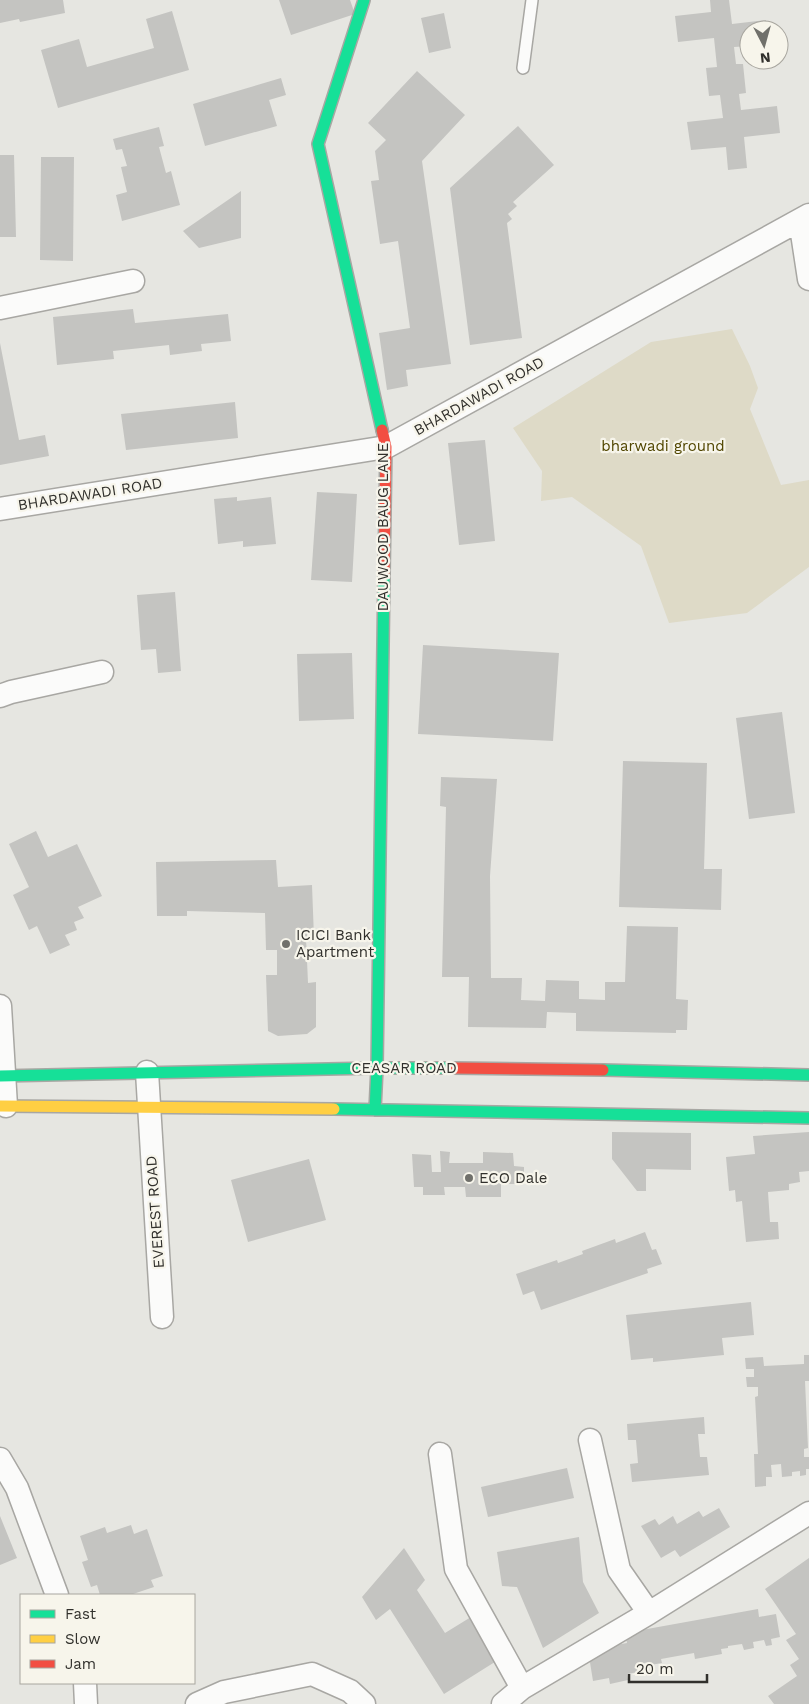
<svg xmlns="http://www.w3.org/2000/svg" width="809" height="1704" font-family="'Work Sans',sans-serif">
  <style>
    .green { fill: #dedac7 }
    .building { fill: #c4c4c1 }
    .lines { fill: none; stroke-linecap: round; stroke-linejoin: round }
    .lane-casing { stroke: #a8a7a3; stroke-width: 14 }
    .street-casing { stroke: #a8a7a3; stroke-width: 25 }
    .fast-casing { stroke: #a8a7a3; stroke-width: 14 }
    .slow-casing { stroke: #a8a7a3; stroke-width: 14 }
    .jam-casing { stroke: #a8a7a3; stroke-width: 14 }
    .lane { stroke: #fbfbfa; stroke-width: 11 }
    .street { stroke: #fbfbfa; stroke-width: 22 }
    .fast { stroke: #16e098; stroke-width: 11 }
    .slow { stroke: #ffcf43; stroke-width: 11 }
    .jam { stroke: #f24e42; stroke-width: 11 }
    .poi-dot { fill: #70706b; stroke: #f7f5eb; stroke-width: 2 }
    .labels { text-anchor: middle; stroke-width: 4.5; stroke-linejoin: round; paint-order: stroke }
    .street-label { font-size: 15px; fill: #31302c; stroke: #f7f5eb }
    .park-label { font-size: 15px; fill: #514600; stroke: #f7f5eb }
    .poi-label { font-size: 15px; fill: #31302c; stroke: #f7f5eb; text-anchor: start }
  </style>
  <rect width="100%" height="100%" fill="#e6e6e1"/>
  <path class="green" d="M732,329L750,366L758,388L750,409L781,485L809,480V567L747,613L669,623L641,546L572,497L541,501L542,471L513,428L651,342Z"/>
  <path class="building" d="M0,0H63L65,13L20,22L19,19L0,23Z
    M279,0H350L355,14L291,35Z
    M710,0H729L732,24L766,20L767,30H749V46L734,47L736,64H743L746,93L739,94L741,110L777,106L780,133L744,137L747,168L728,170L726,147L691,150L687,122L723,118L720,95L709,96L706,68L717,67L714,38L678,42L675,16L711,12Z
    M172,11L189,70L58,108L41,50L79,39L87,67L154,48L146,19Z
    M444,13L451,48L429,53L421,18Z
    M417,71L465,115L422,161L451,364L406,370L408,386L387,390L379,333L410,328L398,241L380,244L371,181L379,180L375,151L386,140L368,123Z
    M281,78L286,95L269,100L277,126L205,146L193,104Z
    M518,126L554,165L513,202L517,206L508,214L512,219L507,223L522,338L470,345L450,188Z
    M159,127L164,146L159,147L166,173L171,171L180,205L122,221L116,195L127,192L121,167L127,166L122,149L116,150L113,139Z
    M0,155H14L16,237H0Z
    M41,157H74L73,261L40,260Z
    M241,191V238L199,248L183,231Z
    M133,309L135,323L228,314L231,341L201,344L202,351L170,355L169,345L113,351L114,359L57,365L53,317Z
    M0,343L19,440L45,435L49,456L0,465Z
    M235,402L238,438L126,450L121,414Z
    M485,440L495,541L459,545L448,443Z
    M317,492L357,494L352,582L311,580Z
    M237,497V501L271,497L276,544L243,547V541L218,544L214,499Z
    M175,592L181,671L158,673L156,649L141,650L137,595Z
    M423,645L559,653L553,741L418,734Z
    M352,653L354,719L299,721L297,654Z
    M782,712L795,813L749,819L736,718Z
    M623,761L707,763L704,869H722L721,910L619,907Z
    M441,777L497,779L490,876L491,978H522L521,1000L545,1001L546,980L579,981V999L605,1000V982H625L627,926L678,927L676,999L688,1000L687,1030H676V1033L576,1031V1013L547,1012L546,1028L468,1027L469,977H442L446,807L440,806Z
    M36,831L48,857L77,844L102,896L78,907L84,918L74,922L77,930L65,935L70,945L50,954L37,926L29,930L13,895L29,887L9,844Z
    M276,860L278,887L312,885L314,938H306L308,983L316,982V1027L307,1034L278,1036L268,1031L266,975H277V950H266L265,913L187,911V916H157L156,862Z
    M612,1132L691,1133V1170L646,1169V1191H637L612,1159Z
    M809,1132V1171L799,1172L800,1182L789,1184V1190L768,1192L770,1222H778L779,1239L746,1242L742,1201L736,1202L735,1190L729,1191L726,1157L755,1154L753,1136Z
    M440,1151L450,1152L449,1163H483V1152L513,1153L514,1166L524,1167V1184H501V1197H466L465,1187H444L445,1195H423V1187H414L412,1154L431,1155L432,1172H441Z
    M309,1159L326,1220L248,1242L231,1180Z
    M645,1232L652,1250L656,1249L662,1264L647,1269L648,1273L541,1310L534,1291L523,1295L516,1274L557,1260L558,1263L583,1254L582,1251L615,1239L616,1243Z
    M751,1302L754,1335L722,1338L724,1355L653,1362V1358L631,1360L626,1315Z
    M804,1355H809V1381H805L808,1448L804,1449V1457H809V1469H806V1475L800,1476V1471L792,1472V1476L782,1477L781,1464L771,1465L772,1477H766V1486L755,1487L754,1454H758L755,1397L758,1396V1387H747L746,1377H754V1369H746L745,1358L763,1357L764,1366L804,1364Z
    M704,1417L705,1434H698L700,1457H707L709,1475L632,1482L630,1464L638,1463L636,1440H628L627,1424Z
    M567,1468L574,1498L488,1517L481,1487Z
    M719,1508L730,1527L680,1557L675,1550L661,1558L641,1526L655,1519L659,1525L673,1516L677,1524L699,1511L703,1517Z
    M0,1516L17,1558L0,1565Z
    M131,1525L134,1534L147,1529L163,1576L151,1580L154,1587L130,1595H100L97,1585L91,1587L82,1562L88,1560L80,1536L105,1527L107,1533Z
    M579,1537L583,1582L599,1613L543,1648L517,1587L502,1586L497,1552Z
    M404,1548L425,1580L417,1590L445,1633L471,1617L498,1660L444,1694L390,1609L376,1620L362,1597Z
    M809,1558V1704H774L768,1696L797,1676L790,1665L799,1659L786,1640L796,1634L765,1589Z
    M758,1609L759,1617L776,1614L780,1637L771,1639L772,1645L766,1646L764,1640L753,1642L754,1648L744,1650L742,1644L728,1646V1648L721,1649L722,1654L695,1659L694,1653L661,1659L662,1663L650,1665L649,1662L644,1663L645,1666L637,1668L638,1672L627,1674L628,1680L610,1684L609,1678L593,1681L588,1650L627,1643L625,1633Z"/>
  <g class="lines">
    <defs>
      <path id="lane" d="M523,68L532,0"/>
      <path id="street" d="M800,220L809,279
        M0,308L133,281
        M0,509L386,447L809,215
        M0,696L11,692L102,672
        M0,1006L6,1106
        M147,1072L162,1317
        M590,1440L619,1570L649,1613
        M440,1454L456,1569L522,1688
        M0,1459L17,1488L57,1595
        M85,1683L86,1704
        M197,1704L224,1692L312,1674L350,1691L364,1704
        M503,1704L522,1688L649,1613L809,1513"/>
      <path id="fast" d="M364,0L318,144L382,430
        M603,1070L809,1075
        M0,1076L377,1068H453
        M334,1109L809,1118
        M375,1110L377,1068L384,574"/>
      <path id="slow" d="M0,1106L334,1109"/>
      <path id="jam" d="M382,430L386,447L384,574
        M453,1068L603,1070"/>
    </defs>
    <use href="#lane" class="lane-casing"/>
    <use href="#street" class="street-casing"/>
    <use href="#fast" class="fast-casing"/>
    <use href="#slow" class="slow-casing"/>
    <use href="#jam" class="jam-casing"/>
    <use href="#lane" class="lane"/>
    <use href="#street" class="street"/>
    <use href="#fast" class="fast"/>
    <use href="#slow" class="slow"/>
    <use href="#jam" class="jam"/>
  </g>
  <g class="poi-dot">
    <circle cx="286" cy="944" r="5"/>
    <circle cx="469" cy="1178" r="5"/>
  </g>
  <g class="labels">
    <g class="street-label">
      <text transform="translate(479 396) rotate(-29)" y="5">BHARDAWADI ROAD</text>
      <text transform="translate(90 494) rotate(-9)" y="5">BHARDAWADI ROAD</text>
      <text transform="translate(383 527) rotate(-90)" y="5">DAUWOOD BAUG LANE</text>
      <text x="404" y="1073">CEASAR ROAD</text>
      <text transform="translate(155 1212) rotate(-94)" y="5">EVEREST ROAD</text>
    </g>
    <g class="park-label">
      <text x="663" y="451">bharwadi ground</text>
    </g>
    <g class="poi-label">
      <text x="296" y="940">ICICI Bank<tspan x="296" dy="17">Apartment</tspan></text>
      <text x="479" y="1183">ECO Dale</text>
    </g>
  </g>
  <rect x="20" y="1594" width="175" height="90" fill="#f7f5eb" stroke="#a8a69f"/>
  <rect x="30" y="1610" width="25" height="8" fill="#16e098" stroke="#a8a69f"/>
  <text x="65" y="1619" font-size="15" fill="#31302c">Fast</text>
  <rect x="30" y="1635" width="25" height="8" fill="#ffcf43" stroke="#a8a69f"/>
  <text x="65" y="1644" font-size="15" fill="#31302c">Slow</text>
  <rect x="30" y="1660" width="25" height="8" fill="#f24e42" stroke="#a8a69f"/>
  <text x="65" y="1669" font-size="15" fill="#31302c">Jam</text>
  <g transform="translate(764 45) rotate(174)"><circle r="24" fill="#f7f5eb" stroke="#a8a69f"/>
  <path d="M0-4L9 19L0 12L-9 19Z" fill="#70706b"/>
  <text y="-8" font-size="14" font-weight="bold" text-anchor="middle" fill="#31302c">N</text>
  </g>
  <path d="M629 1674v8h78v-8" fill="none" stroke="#31302c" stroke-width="2.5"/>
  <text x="636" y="1674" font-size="15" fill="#31302c" stroke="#f7f5eb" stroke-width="4" paint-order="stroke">20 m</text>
</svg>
